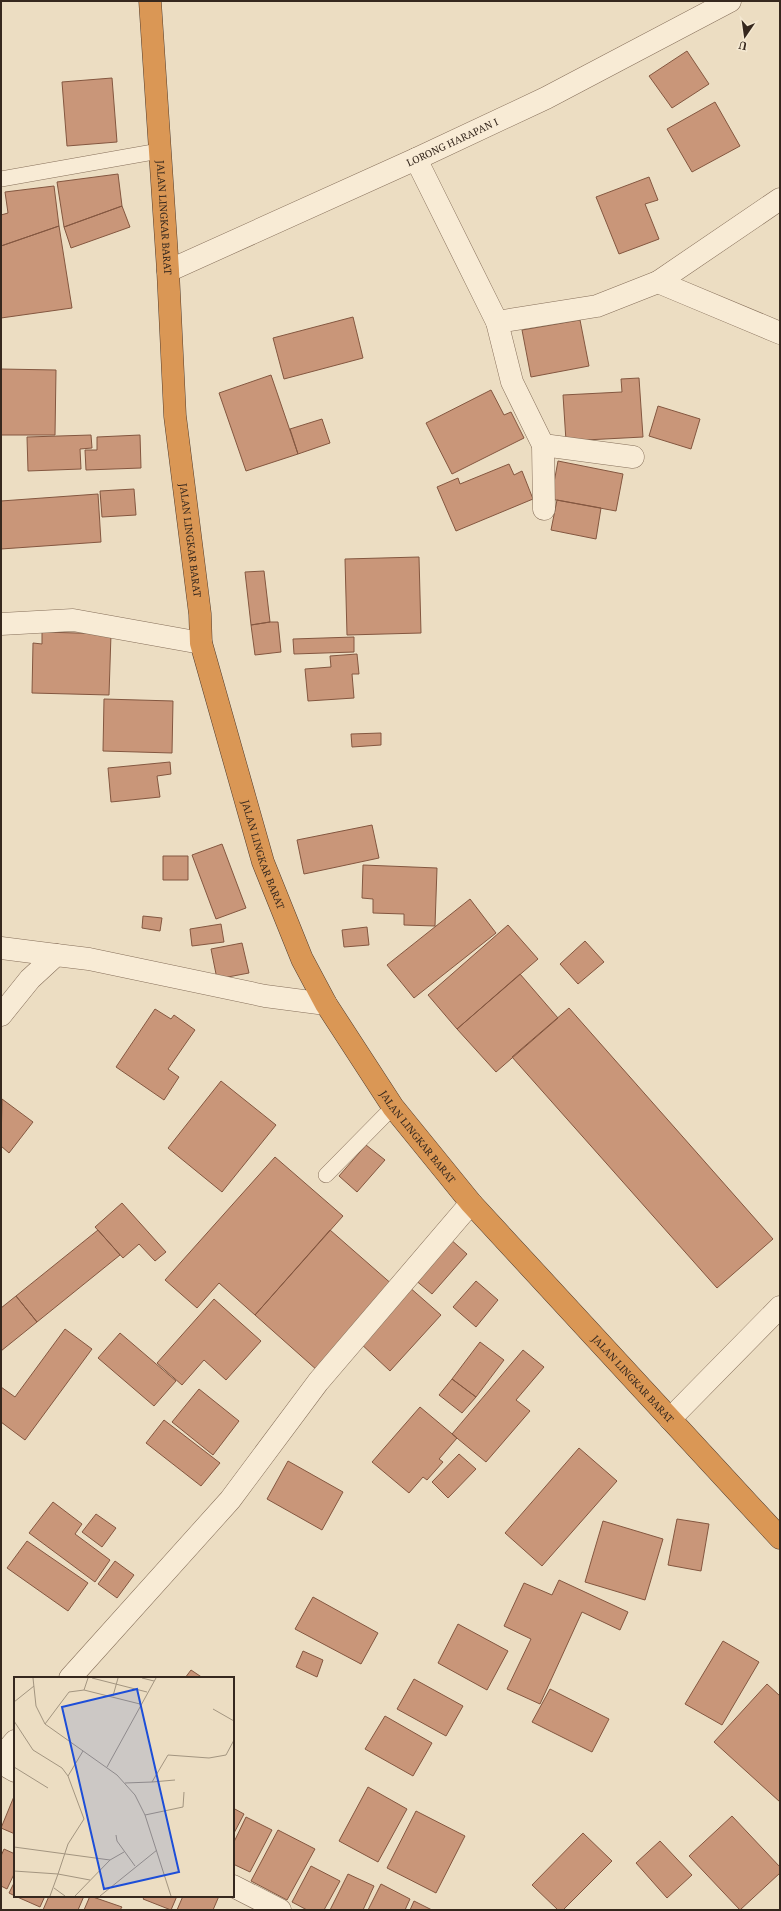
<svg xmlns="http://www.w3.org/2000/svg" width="781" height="1911" font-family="'Noto Serif',serif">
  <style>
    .building { fill: #c99679; stroke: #845740 }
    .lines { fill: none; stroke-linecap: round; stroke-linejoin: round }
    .lane-casing { stroke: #866f5a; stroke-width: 16 }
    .street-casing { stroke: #866f5a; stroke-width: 23 }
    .highway-casing { stroke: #533d2e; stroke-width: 23 }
    .lane { stroke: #f8ebd5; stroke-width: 15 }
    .street { stroke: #f8ebd5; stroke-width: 22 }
    .highway { stroke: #da9755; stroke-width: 22 }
    .labels { text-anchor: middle; stroke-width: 3; stroke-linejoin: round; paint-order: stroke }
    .street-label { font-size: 10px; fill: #36281e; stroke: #f4e8d1 }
    .inset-road { fill: none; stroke: #a39580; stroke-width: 1 }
    .view { fill: #1d4ed8; fill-opacity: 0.15; stroke: #1d4ed8; stroke-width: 2 }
    .inset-edge { fill: none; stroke: #36281e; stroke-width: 2 }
  </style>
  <rect width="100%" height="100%" fill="#ecddc2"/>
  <path class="building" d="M687,51L709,84L672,108L649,76Z
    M112,78L117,142L67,146L62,82Z
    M715,102L740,146L692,172L667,129Z
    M118,174L122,206L64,227L57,182Z
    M649,177L658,200L645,204L659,239L619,254L596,197Z
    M54,186L59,226L1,246V215L8,213L5,192Z
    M122,206L130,227L71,248L64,227Z
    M59,226L72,308L1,318V246Z
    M353,317L363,358L284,379L273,338Z
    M580,320L589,366L531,377L522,330Z
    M1,369L56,370L55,435H1Z
    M271,375L298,454L246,471L219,393Z
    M639,378L643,437L566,441L563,395L622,392L621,379Z
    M491,390L504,415L511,412L524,438L452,474L426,423Z
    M658,406L700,419L691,449L649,436Z
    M322,419L330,443L298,454L290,429Z
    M91,435L92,448L80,449L81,469L28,471L27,437Z
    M140,435L141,468L86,470L85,450H97V437Z
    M558,461L623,474L616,511L551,499Z
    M509,464L514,475L522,471L533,499L456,531L437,487L458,478L460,484Z
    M134,489L136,515L102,517L100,491Z
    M98,494L101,542L1,549V501Z
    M557,500L601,508L596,539L551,530Z
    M419,557L421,633L347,635L345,559Z
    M264,571L270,622L251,625L245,572Z
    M270,622H278L281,652L255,655L251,625Z
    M42,632L111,634L109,695L32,693L33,643L42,644Z
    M354,637V652L294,654L293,639Z
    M357,654L359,674H352L354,698L308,701L305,669L331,667L330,656Z
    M104,699L173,701L172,753L103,751Z
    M381,733V745L352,747L351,734Z
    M170,762L171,774L157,776L160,797L111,802L108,768Z
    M372,825L379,858L304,874L297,840Z
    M222,844L246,908L216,919L192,855Z
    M163,856H188V880H163Z
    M363,865L437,868L435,926L404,925V914L373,913V899L362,898Z
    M470,899L496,933L414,998L387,965Z
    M143,916L162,918L160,931L142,928Z
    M221,924L224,942L192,946L190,929Z
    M508,925L538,959L457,1029L428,995Z
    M367,927L369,945L344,947L342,930Z
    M585,941L604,962L578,984L560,964Z
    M242,943L249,973L217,979L211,949Z
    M520,974L558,1018L496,1072L457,1029Z
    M569,1008L773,1239L717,1288L512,1057Z
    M155,1009L171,1019L174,1015L195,1030L168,1069L179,1077L164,1100L116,1067Z
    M221,1081L276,1125L222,1192L168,1148Z
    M2,1099L33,1122L9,1153L1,1146Z
    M366,1145L385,1160L357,1192L339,1176Z
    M275,1157L343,1216L255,1315L219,1283L197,1308L165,1280Z
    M122,1203L166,1252L155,1261L139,1244L123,1258L95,1227Z
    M98,1230L120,1255L37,1322L16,1296Z
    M330,1230L394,1286L318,1371L255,1315Z
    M449,1238L467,1254L432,1294L414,1279Z
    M476,1281L498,1300L476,1327L453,1307Z
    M408,1286L441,1315L390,1371L358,1341Z
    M16,1296L37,1322L1,1351V1308Z
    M214,1299L261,1341L226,1380L204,1360L182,1385L157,1363Z
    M65,1329L92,1349L25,1440L1,1422V1387L15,1397Z
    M120,1333L176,1381L154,1406L98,1358Z
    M480,1342L504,1360L476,1397L452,1379Z
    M523,1350L544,1367L516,1400L530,1411L486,1462L452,1434Z
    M452,1379L476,1397L462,1413L439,1395Z
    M199,1389L239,1421L213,1455L172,1422Z
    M420,1407L457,1438L439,1459L443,1462L427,1480L423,1477L409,1493L372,1462Z
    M164,1420L220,1463L201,1486L146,1443Z
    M579,1448L617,1481L542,1566L505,1533Z
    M459,1454L476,1469L448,1498L432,1482Z
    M288,1461L343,1492L322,1530L267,1499Z
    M53,1502L82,1524L75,1534L110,1560L95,1582L29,1533Z
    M96,1514L116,1528L102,1547L82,1532Z
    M677,1519L709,1524L701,1571L668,1565Z
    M603,1521L663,1539L645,1600L585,1582Z
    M27,1541L88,1583L68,1611L7,1568Z
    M115,1561L134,1575L117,1598L98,1584Z
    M559,1580L628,1612L620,1630L582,1612L540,1704L507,1689L531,1639L504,1626L524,1583L552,1595Z
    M313,1597L378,1633L361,1664L295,1629Z
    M458,1624L508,1651L487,1690L438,1663Z
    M723,1641L759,1662L722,1725L685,1704Z
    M303,1651L323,1660L317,1677L296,1667Z
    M191,1670L203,1678H185Z
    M414,1679L463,1706L446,1736L397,1709Z
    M767,1684L780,1696V1802L714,1742Z
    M550,1689L609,1719L592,1752L532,1722Z
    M385,1716L432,1743L413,1776L365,1749Z
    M368,1787L407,1809L378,1862L339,1841Z
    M15,1794V1834L1,1828Z
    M233,1808L244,1814L233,1835Z
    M416,1811L465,1836L436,1893L387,1868Z
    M732,1816L780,1867V1873L740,1910L689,1856Z
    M246,1817L272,1830L250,1872L233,1864V1844Z
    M278,1830L315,1849L287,1900L251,1881Z
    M583,1833L612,1861L563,1910H558L532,1885Z
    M660,1841L692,1875L667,1898L636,1863Z
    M4,1849L15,1854V1872L7,1889L1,1886V1856Z
    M311,1866L340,1881L324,1910H307L292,1902Z
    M348,1874L374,1886L363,1910H330Z
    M15,1881V1896L9,1893Z
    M381,1884L410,1899L405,1910H368Z
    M15,1896H45L40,1907Z
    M49,1896H84L78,1910H43Z
    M90,1896L122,1907L120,1910H84Z
    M145,1896H177L171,1910L143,1899Z
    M183,1896H219L213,1910H177Z
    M414,1901L432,1910H410Z"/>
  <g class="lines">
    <defs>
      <path id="lane" d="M1,179L159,151
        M326,1175L393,1107"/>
      <g id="street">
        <path d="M416,159L497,322L512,382L543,445L544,509"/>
        <path id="s1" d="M168,271L416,159L546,98L730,1"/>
        <path d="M658,282L780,333"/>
        <path d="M497,322L597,306L658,282L780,199"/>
        <path d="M543,445L633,457"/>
        <path d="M1,624L73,620L201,643"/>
        <path d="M1,948L56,955"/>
        <path d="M1,1015L30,979L56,955L89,959L265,996L326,1004"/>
        <path d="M670,1419L780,1307"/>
        <path d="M70,1678L230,1500L318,1382L471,1203"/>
        <path d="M1,1757L15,1741"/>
        <path d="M1,1763L15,1771"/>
        <path d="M233,1886L280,1910"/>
      </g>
      <g id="highway">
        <path id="s2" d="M150,1L168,271L175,416L200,614L201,643L263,862L302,959L326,1004L393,1107L471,1203L780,1538"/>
      </g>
    </defs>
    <use href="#lane" class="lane-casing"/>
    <use href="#street" class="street-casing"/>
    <use href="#highway" class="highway-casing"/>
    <use href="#lane" class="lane"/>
    <use href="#street" class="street"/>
    <use href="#highway" class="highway"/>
  </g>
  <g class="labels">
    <g class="street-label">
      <text dy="4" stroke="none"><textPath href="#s1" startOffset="312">LORONG HARAPAN I</textPath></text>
      <text dy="4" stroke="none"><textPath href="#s2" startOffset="217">JALAN LINGKAR BARAT</textPath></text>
      <text dy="4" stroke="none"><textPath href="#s2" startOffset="541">JALAN LINGKAR BARAT</textPath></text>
      <text dy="4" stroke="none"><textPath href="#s2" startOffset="865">JALAN LINGKAR BARAT</textPath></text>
      <text dy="4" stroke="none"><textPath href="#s2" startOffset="1189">JALAN LINGKAR BARAT</textPath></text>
      <text dy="4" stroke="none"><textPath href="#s2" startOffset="1513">JALAN LINGKAR BARAT</textPath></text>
    </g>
  </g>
  <g transform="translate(14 1677)">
    <rect width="220" height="220" fill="#ecddc2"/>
    <path class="inset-road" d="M19,1L22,29L31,47L103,98L121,118L131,138L157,219M74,1L70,13L126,27M78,1L133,15M128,1L140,4M99,19L104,1M0,25L20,9M199,32L220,44M0,44L19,73L48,91L54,99M31,47L55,15L70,13M0,90L34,111M93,90L142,1M138,105L161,103M111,106L138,105L154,78L195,81L212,78L220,63M131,138L169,130L170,115M102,158L103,164L121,189M0,170L96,183M0,194L44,197L54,167L70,142L54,99L69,74M40,211L51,219M36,219L44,197L76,203M61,219L96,183L110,175M86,219L143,173"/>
    <path class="view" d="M123,12L165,195L90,212L48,30Z"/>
    <rect width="220" height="220" class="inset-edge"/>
  </g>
  <rect width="781" height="1911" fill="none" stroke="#36281e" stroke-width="4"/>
  <g transform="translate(745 36) rotate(193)" stroke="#f4e8d1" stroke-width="3" paint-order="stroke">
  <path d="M0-3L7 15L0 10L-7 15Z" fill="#36281e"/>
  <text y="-6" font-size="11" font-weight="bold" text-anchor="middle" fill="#36281e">U</text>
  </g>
</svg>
